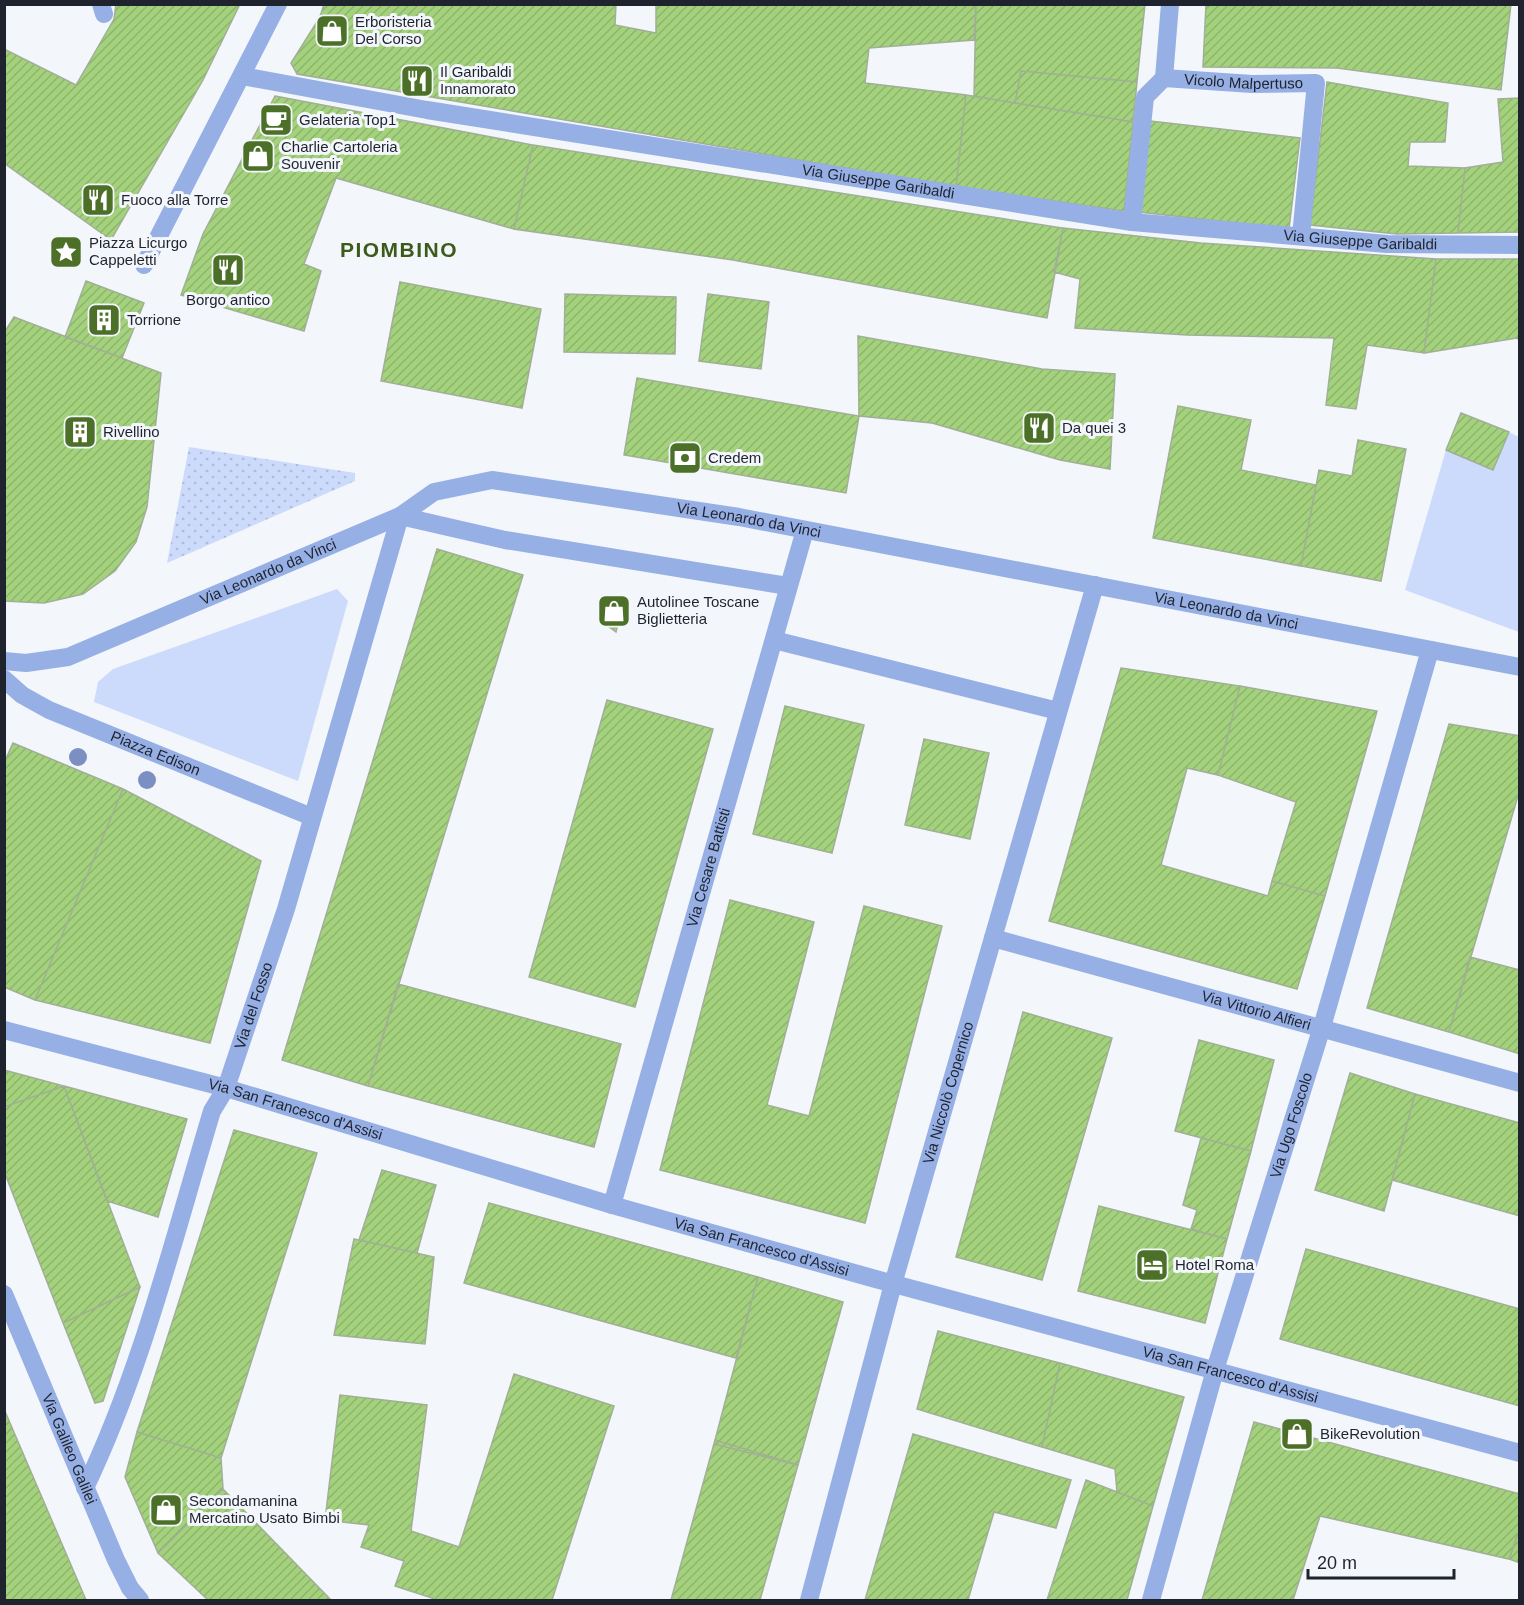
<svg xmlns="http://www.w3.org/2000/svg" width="1524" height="1605" font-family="Arial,sans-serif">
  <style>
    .grass { fill: url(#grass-dots) }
    .garden { fill: #ccdbfb }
    .building { fill: url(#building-hatch); stroke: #a0af95; stroke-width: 1.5 }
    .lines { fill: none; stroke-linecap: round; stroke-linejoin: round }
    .minor { stroke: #96afe5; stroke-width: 18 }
    .tree { fill: #7c8fc3 }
    .labels { text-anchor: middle; stroke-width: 6; stroke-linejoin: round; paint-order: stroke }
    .poi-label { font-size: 15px; fill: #1f232d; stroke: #f3f6fb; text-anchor: start }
    .street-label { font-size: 15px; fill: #1f232d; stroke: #f3f6fb }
    .district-label { font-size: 21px; font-weight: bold; letter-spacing: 1.5px; fill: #3c5b1a; stroke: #f3f6fb }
  </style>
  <defs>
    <pattern id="grass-dots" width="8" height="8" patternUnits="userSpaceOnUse" patternTransform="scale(1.5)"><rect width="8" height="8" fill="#ccdbfb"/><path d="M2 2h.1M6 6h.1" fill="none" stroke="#afbcd7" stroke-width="1.8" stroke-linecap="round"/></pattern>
    <pattern id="building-hatch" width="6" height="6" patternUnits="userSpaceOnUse" patternTransform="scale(1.5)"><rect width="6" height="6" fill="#a4d27c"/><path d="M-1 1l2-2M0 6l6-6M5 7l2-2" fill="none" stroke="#8db46c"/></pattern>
  </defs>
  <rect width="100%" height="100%" fill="#f3f6fb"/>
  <path class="grass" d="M189,447L355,473V481L167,563Z"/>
  <path class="garden" d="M1509,432L1519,437V632L1405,590L1446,450L1493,469Z
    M337,589L348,601L298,781L94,702L98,682L113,669Z"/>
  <path class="building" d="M116,4H240L203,80L111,240L4,163V49L76,85L114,19Z
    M324,4H616L615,25L656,33V4H976L974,40L869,48L865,83L966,95L956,187L297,74L291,63L320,17Z
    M976,4H1145L1137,82L1021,71L1015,103L974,96Z
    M1206,4H1511L1501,90L1337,68L1203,67Z
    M1021,71L1137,82L1133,122L1015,103Z
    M1327,82L1448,103L1445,142H1410L1408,166L1465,168L1458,233L1397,234L1310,225Z
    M966,95L1133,122L1124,211L956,187Z
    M275,96L533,145L514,229L336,178L304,264L321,271L304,331L181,295L203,234Z
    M1520,98V232L1458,233L1465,168L1503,162L1498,99Z
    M1150,121L1300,138L1289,229L1139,212Z
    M533,145L1063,228L1047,318L733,260L514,229Z
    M1063,228L1201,243L1436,259L1424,353L1367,345L1356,409L1326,405L1334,338L1187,335L1075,328L1080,279L1054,272Z
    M1436,259H1520V341L1517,338L1424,353Z
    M86,281L144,303L122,358L65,337Z
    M400,282L541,309L522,408L381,381Z
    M565,294L676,297L675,354L564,352Z
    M708,294L769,302L761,369L699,361Z
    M14,317L161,373L147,507L136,542L115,571L83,594L44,603L4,601V333Z
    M858,336L1042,369L1115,374L1110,469L1060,460L932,423L859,416Z
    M637,378L859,416L846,493L624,455Z
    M1178,406L1251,420L1241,470L1316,485L1301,566L1153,538Z
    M1461,413L1509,432L1493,470L1446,450Z
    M1358,440L1406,449L1381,581L1301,566L1319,470L1352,476Z
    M437,549L523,575L368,1086L282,1060Z
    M610,596L624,599L616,632L605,624Z
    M1121,668L1240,686L1218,775L1187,768L1161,865L1268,896L1272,881L1325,896L1297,989L1049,921Z
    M1240,686L1377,711L1325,896L1272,881L1296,802L1218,775Z
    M607,700L713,729L635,1007L529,977Z
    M785,706L864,725L832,853L753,834Z
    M1449,724L1520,736V789L1449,1032L1367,1008Z
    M924,739L989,753L970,839L905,825Z
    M13,743L123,789L35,1000L4,987V763Z
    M123,789L261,861L210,1043L35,1000Z
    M730,900L814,922L767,1105L809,1116L864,906L942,926L865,1223L660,1170Z
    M1470,957L1520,970V1054L1449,1032Z
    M398,984L621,1044L594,1147L368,1086Z
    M1023,1012L1112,1038L1042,1280L956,1257Z
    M1199,1040L1274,1060L1251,1151L1175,1131Z
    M4,1070L64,1086L4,1107Z
    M1350,1073L1415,1094L1384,1211L1315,1190Z
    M64,1086L187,1119L158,1217L107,1201Z
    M64,1086L140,1287L63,1323L4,1171V1107Z
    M1415,1094L1520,1123V1216L1392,1180Z
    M234,1130L317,1153L221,1458L137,1432Z
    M1201,1138L1251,1151L1227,1239L1191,1229L1197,1210L1183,1205Z
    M382,1170L436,1185L417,1253L359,1240Z
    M489,1203L758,1277L736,1358L464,1283Z
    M1099,1206L1227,1239L1205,1323L1078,1291Z
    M354,1239L434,1257L425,1344L334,1335Z
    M1306,1249L1520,1309V1406L1280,1339Z
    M758,1277L843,1302L798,1465L714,1444Z
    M140,1287L103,1401L95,1403L63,1323Z
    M938,1331L1060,1363L1042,1447L917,1409Z
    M1060,1363L1184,1397L1153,1506L1117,1492L1115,1469L1042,1447Z
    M514,1374L614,1406L552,1600H438L395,1586L404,1561L361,1547L369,1525L325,1520L340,1395L427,1405L411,1531L459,1547Z
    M4,1409L86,1600H4Z
    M1254,1422L1520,1494V1528L1509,1559L1320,1516L1293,1600H1202Z
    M137,1432L221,1458L223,1489L158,1553L125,1477Z
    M913,1434L1071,1480L1056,1528L994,1512L968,1600H865Z
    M715,1440L798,1465L760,1600H671Z
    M1086,1480L1153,1506L1127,1600H1047Z
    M223,1489L331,1600H208L158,1553Z
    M1520,1528V1563L1509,1559Z"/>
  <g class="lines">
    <g class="minor">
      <path d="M101,4L104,14"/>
      <path id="s1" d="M1170,4L1164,78L1252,84L1316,83L1301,236"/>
      <path id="s2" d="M242,76L427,110L1132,222L1387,244L1520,245"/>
      <path d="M1132,222L1145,97L1164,78"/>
      <path d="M144,265L278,4"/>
      <path d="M774,640L1058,711"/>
      <path id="s3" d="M4,661L26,663L68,657L400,516L434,492L492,480L739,517L1520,667"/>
      <path id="s4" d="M4,679L22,695L49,710L312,817"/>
      <path id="s5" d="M993,938L1520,1083"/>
      <path id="s6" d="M4,1030L226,1088L612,1205L872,1278L1520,1453"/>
      <path id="s7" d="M612,1205L805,530"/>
      <path id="s8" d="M4,1294L116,1560L130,1588L140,1600"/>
      <path id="s9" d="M85,1488C142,1369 174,1237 212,1111L226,1088L286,909L400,516L505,540L788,586"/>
      <path id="s10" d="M809,1600L893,1284L1095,585"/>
      <path id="s11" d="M1151,1600L1215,1370L1322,1027L1430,650"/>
    </g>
  </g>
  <g class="tree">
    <circle cx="78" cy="757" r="9"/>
    <circle cx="147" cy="780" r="9"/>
  </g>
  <defs>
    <symbol id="shop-square" viewBox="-11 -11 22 22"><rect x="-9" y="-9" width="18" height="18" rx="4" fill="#4c7028" stroke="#f3f6fb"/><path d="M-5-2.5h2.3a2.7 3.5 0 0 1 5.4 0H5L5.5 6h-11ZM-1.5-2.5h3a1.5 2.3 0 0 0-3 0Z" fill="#fff"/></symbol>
    <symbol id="restaurant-square" viewBox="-11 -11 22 22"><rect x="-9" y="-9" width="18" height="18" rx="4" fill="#4c7028" stroke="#f3f6fb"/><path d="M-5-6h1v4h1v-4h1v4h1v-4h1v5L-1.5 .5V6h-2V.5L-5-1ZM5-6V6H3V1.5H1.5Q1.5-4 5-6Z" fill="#fff"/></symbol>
    <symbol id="cafe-square" viewBox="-11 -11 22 22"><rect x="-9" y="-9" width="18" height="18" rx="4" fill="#4c7028" stroke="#f3f6fb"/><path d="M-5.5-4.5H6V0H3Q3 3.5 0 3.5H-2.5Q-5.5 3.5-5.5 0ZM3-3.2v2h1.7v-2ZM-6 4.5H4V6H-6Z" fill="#fff"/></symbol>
    <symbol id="sight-square" viewBox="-11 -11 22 22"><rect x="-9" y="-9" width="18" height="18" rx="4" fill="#4c7028" stroke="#f3f6fb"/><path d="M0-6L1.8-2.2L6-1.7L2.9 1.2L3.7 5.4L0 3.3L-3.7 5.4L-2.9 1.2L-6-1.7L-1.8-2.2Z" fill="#fff"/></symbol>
    <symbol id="building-square" viewBox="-11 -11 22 22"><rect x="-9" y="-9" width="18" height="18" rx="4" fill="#4c7028" stroke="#f3f6fb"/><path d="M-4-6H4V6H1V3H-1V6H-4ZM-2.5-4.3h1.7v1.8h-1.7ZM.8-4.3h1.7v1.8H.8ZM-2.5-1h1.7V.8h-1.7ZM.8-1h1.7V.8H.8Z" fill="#fff"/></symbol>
    <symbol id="bank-square" viewBox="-11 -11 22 22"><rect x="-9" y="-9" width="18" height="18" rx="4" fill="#4c7028" stroke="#f3f6fb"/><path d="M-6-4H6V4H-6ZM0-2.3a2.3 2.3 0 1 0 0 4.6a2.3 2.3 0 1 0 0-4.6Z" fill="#fff"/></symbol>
    <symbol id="hotel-square" viewBox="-11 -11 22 22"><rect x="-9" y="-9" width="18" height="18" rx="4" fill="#4c7028" stroke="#f3f6fb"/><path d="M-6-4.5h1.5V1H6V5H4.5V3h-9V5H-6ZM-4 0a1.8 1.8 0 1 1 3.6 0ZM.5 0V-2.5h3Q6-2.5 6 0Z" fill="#fff"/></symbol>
  </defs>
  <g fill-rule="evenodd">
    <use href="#shop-square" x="313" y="12" width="38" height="38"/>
    <use href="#restaurant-square" x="398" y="62" width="38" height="38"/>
    <use href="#cafe-square" x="257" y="101" width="38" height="38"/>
    <use href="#shop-square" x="239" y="137" width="38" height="38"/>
    <use href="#restaurant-square" x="79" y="181" width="38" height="38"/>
    <use href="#sight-square" x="47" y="233" width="38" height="38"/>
    <use href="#restaurant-square" x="209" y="251" width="38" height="38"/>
    <use href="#building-square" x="85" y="301" width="38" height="38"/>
    <use href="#restaurant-square" x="1020" y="409" width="38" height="38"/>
    <use href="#building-square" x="61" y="413" width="38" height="38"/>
    <use href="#bank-square" x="666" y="439" width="38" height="38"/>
    <use href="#shop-square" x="595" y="592" width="38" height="38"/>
    <use href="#hotel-square" x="1133" y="1246" width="38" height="38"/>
    <use href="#shop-square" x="1278" y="1415" width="38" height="38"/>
    <use href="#shop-square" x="147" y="1491" width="38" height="38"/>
  </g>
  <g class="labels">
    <g class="poi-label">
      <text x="355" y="27">Erboristeria<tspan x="355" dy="17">Del Corso</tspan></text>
      <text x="440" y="77">Il Garibaldi<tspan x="440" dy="17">Innamorato</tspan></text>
      <text x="299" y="125">Gelateria Top1</text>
      <text x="281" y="152">Charlie Cartoleria<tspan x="281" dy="17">Souvenir</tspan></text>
      <text x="121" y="205">Fuoco alla Torre</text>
      <text x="89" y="248">Piazza Licurgo<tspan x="89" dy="17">Cappeletti</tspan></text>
      <text x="228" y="305" text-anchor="middle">Borgo antico</text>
      <text x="127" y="325">Torrione</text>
      <text x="1062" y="433">Da quei 3</text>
      <text x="103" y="437">Rivellino</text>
      <text x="708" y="463">Credem</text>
      <text x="637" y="607">Autolinee Toscane<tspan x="637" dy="17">Biglietteria</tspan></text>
      <text x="1175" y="1270">Hotel Roma</text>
      <text x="1320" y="1439">BikeRevolution</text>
      <text x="189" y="1506">Secondamanina<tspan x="189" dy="17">Mercatino Usato Bimbi</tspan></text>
    </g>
    <g class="street-label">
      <text dy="5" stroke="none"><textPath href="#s1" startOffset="154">Vicolo Malpertuso</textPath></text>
      <text dy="5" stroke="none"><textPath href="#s2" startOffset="645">Via Giuseppe Garibaldi</textPath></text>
      <text dy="5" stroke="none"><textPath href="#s2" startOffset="1131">Via Giuseppe Garibaldi</textPath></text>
      <text dy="5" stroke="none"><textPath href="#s3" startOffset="786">Via Leonardo da Vinci</textPath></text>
      <text dy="5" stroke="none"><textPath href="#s3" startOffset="282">Via Leonardo da Vinci</textPath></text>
      <text dy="5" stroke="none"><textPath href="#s3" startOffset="1272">Via Leonardo da Vinci</textPath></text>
      <text dy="5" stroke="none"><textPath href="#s4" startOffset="170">Piazza Edison</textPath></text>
      <text dy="5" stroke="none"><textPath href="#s7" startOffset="351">Via Cesare Battisti</textPath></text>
      <text dy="5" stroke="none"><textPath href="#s9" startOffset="512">Via del Fosso</textPath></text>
      <text dy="5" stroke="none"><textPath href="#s5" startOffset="273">Via Vittorio Alfieri</textPath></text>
      <text dy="5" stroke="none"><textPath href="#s10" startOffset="526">Via Niccolò Copernico</textPath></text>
      <text dy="5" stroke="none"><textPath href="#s6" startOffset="302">Via San Francesco d'Assisi</textPath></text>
      <text dy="5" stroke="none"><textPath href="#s11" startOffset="495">Via Ugo Foscolo</textPath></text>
      <text dy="5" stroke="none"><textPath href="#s6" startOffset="788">Via San Francesco d'Assisi</textPath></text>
      <text dy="5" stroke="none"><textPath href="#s6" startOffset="1274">Via San Francesco d'Assisi</textPath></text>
      <text dy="5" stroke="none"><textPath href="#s8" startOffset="168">Via Galileo Galilei</textPath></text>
    </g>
    <g class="district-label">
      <text x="399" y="257">PIOMBINO</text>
    </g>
  </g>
  <rect width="1524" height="1605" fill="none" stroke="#1f232d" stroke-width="12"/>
  <path d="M1308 1569v9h146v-9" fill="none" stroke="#1f232d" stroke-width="3"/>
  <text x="1317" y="1569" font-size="18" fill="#1f232d" stroke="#f3f6fb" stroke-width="4.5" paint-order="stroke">20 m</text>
</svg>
